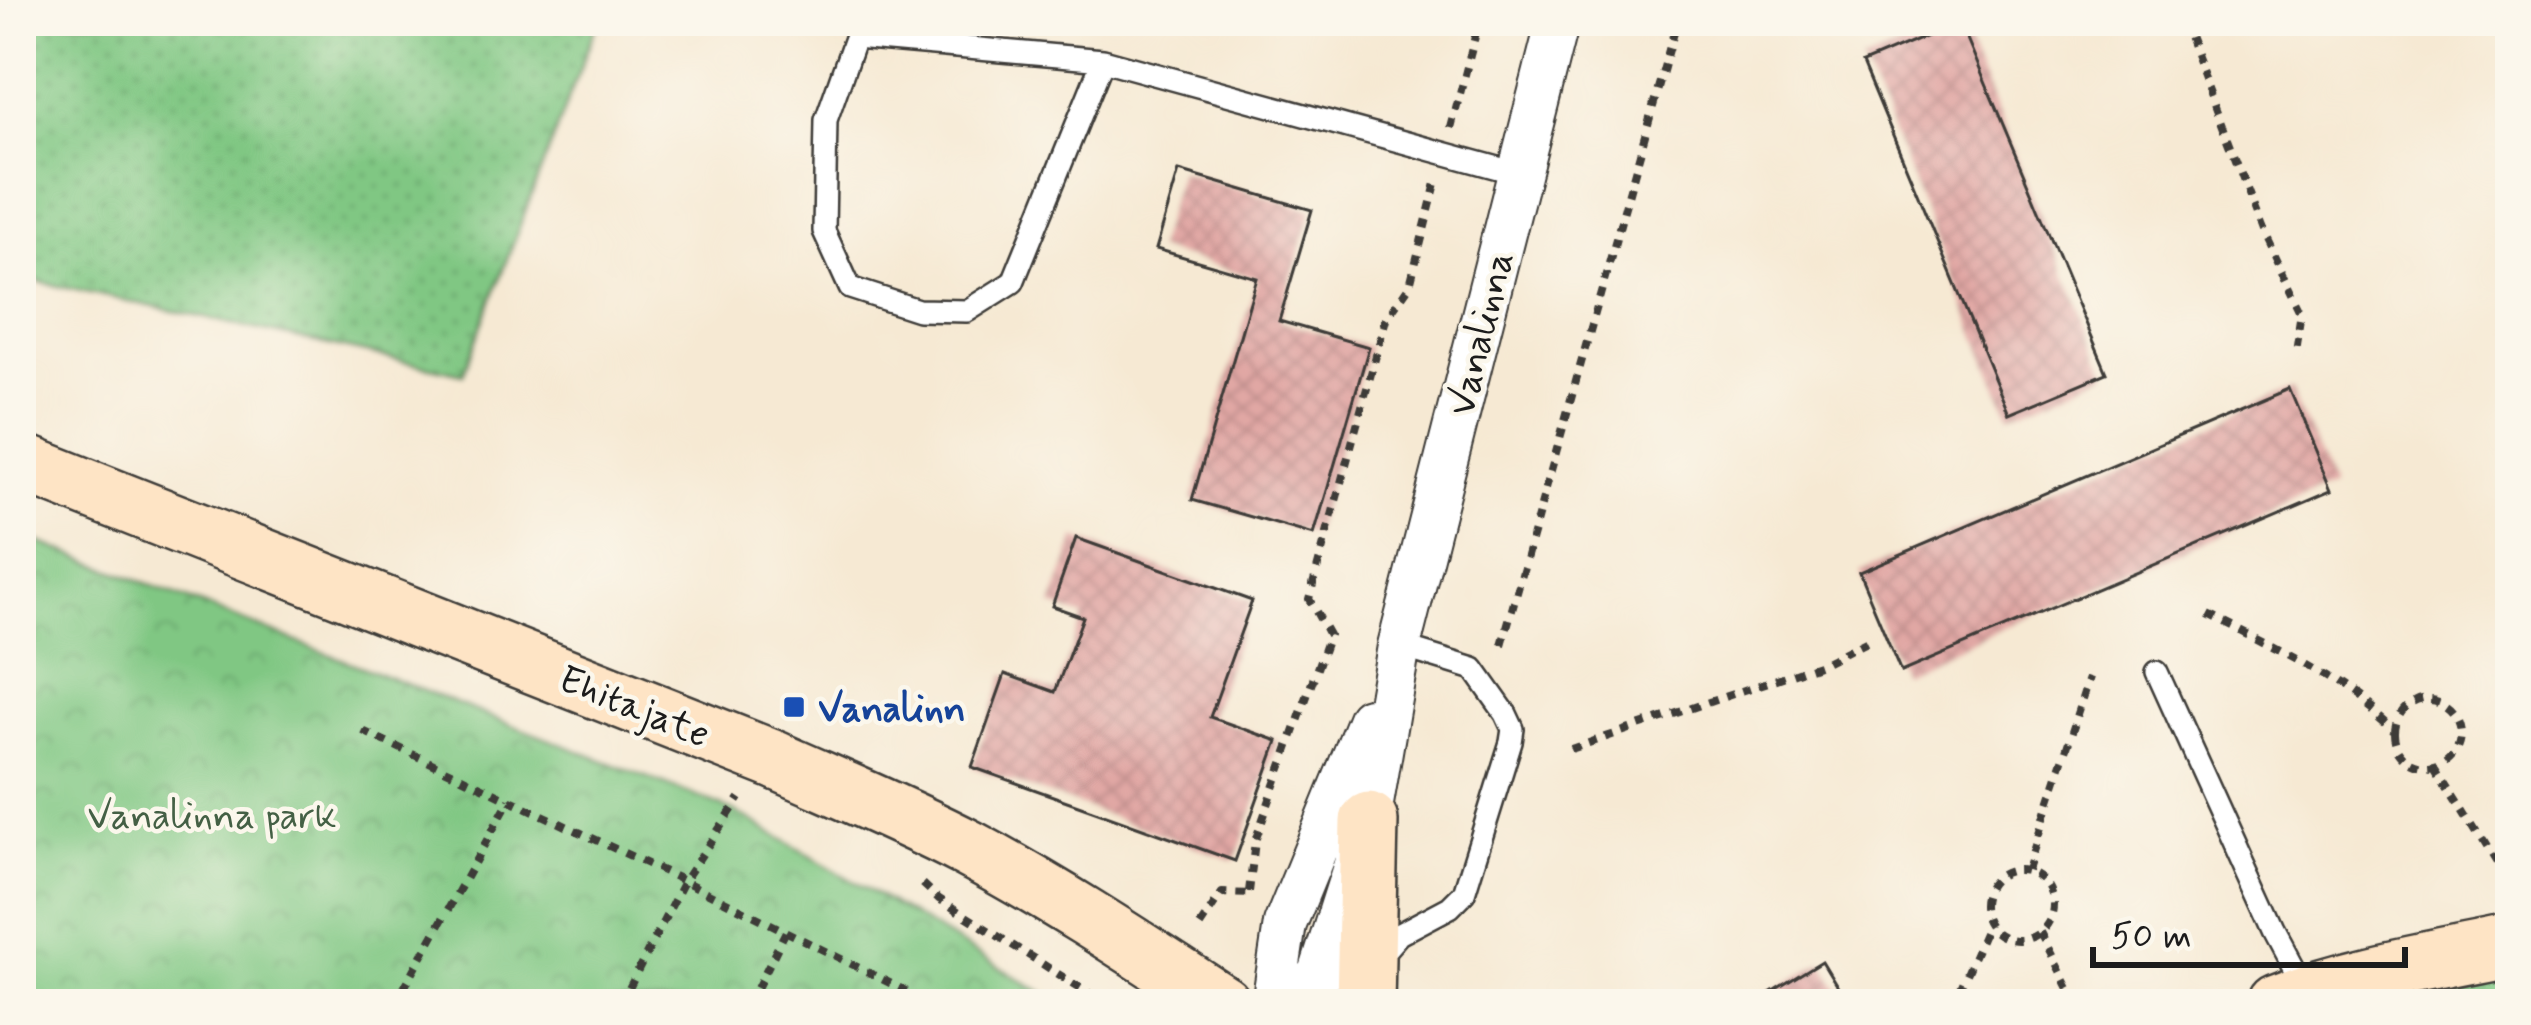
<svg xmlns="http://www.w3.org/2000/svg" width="2531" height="1025" font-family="Mynerve,sans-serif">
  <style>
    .grass { fill: url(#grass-dots); stroke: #4e7250; stroke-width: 3 }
    .park { fill: url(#park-crowns); stroke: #4e7250; stroke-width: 3 }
    .building { fill: url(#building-cross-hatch) }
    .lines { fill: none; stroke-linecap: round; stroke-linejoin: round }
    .lane-casing { stroke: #3d3b37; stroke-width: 26 }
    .street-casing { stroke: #3d3b37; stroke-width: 46 }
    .secondary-casing { stroke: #3d3b37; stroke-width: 62 }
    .path { stroke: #3d3b37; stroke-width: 8; stroke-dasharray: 9 9; stroke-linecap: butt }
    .lane { stroke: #fff; stroke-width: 21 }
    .street { stroke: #fff; stroke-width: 42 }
    .secondary { stroke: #fee4c5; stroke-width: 57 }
    .transit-dot { fill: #1a4fb4; stroke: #fbf7ec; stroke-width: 4.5 }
    .labels { text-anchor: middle; stroke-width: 9; stroke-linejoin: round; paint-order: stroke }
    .street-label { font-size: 39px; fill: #1c1c1c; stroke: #fbf7ec }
    .transit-label { font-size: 39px; font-weight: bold; fill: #164399; stroke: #fbf7ec; text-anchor: start }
    .park-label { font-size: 39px; fill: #446045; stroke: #fbf7ec }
  </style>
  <defs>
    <pattern id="grass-dots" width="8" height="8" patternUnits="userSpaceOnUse" patternTransform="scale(3)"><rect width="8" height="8" fill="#80c783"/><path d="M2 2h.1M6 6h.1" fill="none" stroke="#6eaa71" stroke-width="1.8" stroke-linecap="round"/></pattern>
    <pattern id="park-crowns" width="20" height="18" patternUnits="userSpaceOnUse" patternTransform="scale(3)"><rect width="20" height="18" fill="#80c783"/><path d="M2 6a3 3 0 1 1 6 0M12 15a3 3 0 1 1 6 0" fill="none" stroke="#6eaa71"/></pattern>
    <pattern id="building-cross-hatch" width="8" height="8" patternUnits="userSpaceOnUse" patternTransform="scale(3)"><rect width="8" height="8" fill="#e1a7a4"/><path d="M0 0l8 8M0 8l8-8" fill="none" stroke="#c08f8d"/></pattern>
  </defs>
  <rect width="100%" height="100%" fill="#fbf7ec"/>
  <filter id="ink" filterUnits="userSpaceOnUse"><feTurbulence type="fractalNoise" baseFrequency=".00833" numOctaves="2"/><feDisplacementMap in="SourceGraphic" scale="24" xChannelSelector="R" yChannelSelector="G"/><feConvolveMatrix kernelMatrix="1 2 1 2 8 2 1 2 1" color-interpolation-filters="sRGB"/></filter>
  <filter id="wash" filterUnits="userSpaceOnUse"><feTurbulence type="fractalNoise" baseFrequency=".004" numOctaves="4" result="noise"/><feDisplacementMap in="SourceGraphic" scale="48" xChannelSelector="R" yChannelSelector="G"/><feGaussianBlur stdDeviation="2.7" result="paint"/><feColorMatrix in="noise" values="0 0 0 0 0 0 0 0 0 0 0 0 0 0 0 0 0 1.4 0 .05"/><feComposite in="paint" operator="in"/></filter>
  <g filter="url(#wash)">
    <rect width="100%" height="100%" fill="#f6e9d3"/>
    <path class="grass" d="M21,21H598L463,374L21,278Z"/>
    <path class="park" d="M21,535L734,811L1062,1004H21Z
      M2510,977V1004H2359Z"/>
    <g id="blocks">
      <path class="building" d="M1960,22L2107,373L2009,414L1863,63Z
        M1179,171L1312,210L1279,321L1369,347L1314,535L1192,500L1257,278L1156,249Z
        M2290,389L2332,489L1901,672L1859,572Z
        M1076,538L1252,601L1210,717L1278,741L1235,861L972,767L1005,674L1055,692L1083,617L1052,606Z
        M1822,961L1848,1004H1752Z"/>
    </g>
  </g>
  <g filter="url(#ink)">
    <use href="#blocks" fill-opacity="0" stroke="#3d3b37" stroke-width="3"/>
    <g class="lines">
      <defs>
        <path id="lane" d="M1103,60L855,38L826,120L824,231L850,288L918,310L967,311L1013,282L1103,60L1520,174
          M2157,672L2275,932L2307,992
          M1377,959L1399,934L1450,907L1464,893L1511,742L1513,729L1506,714L1474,669L1399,646"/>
        <path id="street" d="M1273,1004L1285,924L1369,719
          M1294,1004L1320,974L1369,821L1399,646L1558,21"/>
        <path id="secondary" d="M21,462L775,760C840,789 906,816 969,849C1056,895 1139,950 1222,1004
          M1365,1004L1369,821
          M2276,1004C2350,975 2432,962 2510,946"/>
      </defs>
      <use href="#lane" class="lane-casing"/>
      <use href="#street" class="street-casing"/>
      <use href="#secondary" class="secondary-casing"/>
      <path class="path" d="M2182,21L2262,231L2302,314L2296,353
        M1451,128L1479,21
        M2209,615C2274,648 2341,680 2395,731
        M1502,645L1677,21
        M2395 732a33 33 0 1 1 66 0a33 33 0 1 1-66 0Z
        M363,731L684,881L932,1004
        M1571,749L1821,664L1870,639
        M2435,764L2507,880
        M1983 905a35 35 0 1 1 70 0a35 35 0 1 1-70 0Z
        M2027,870L2090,677
        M923,884L939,899L1106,1004
        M1249,892L1255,841L1329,635L1309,599L1386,319L1410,285L1436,183
        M1200,926L1222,893L1253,894
        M2040,932L2077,1004
        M395,1004L510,799
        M621,1004L684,881L740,798
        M749,1004L786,931
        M1948,1004L1955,999L1988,924"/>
      <use href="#lane" class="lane"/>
      <use href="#street" class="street"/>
      <use href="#secondary" class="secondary"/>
    </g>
  </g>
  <rect class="transit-dot" x="782" y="695" width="24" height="24" rx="6"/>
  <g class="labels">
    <g class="street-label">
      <text transform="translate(1479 333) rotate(-76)" y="14">Vanalinna</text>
      <text transform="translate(635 705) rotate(22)" y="14">Ehitajate</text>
    </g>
    <g class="transit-label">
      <text x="818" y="721">Vanalinn</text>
    </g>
    <g class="park-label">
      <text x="212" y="828">Vanalinna park</text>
    </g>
  </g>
  <rect width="2531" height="1025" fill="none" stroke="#fbf7ec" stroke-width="72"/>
  <path d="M2093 947v18h312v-18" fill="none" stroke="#1c1c1c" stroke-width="6"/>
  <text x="2111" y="947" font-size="36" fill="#1c1c1c" stroke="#fbf7ec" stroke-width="9" paint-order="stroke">50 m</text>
</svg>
